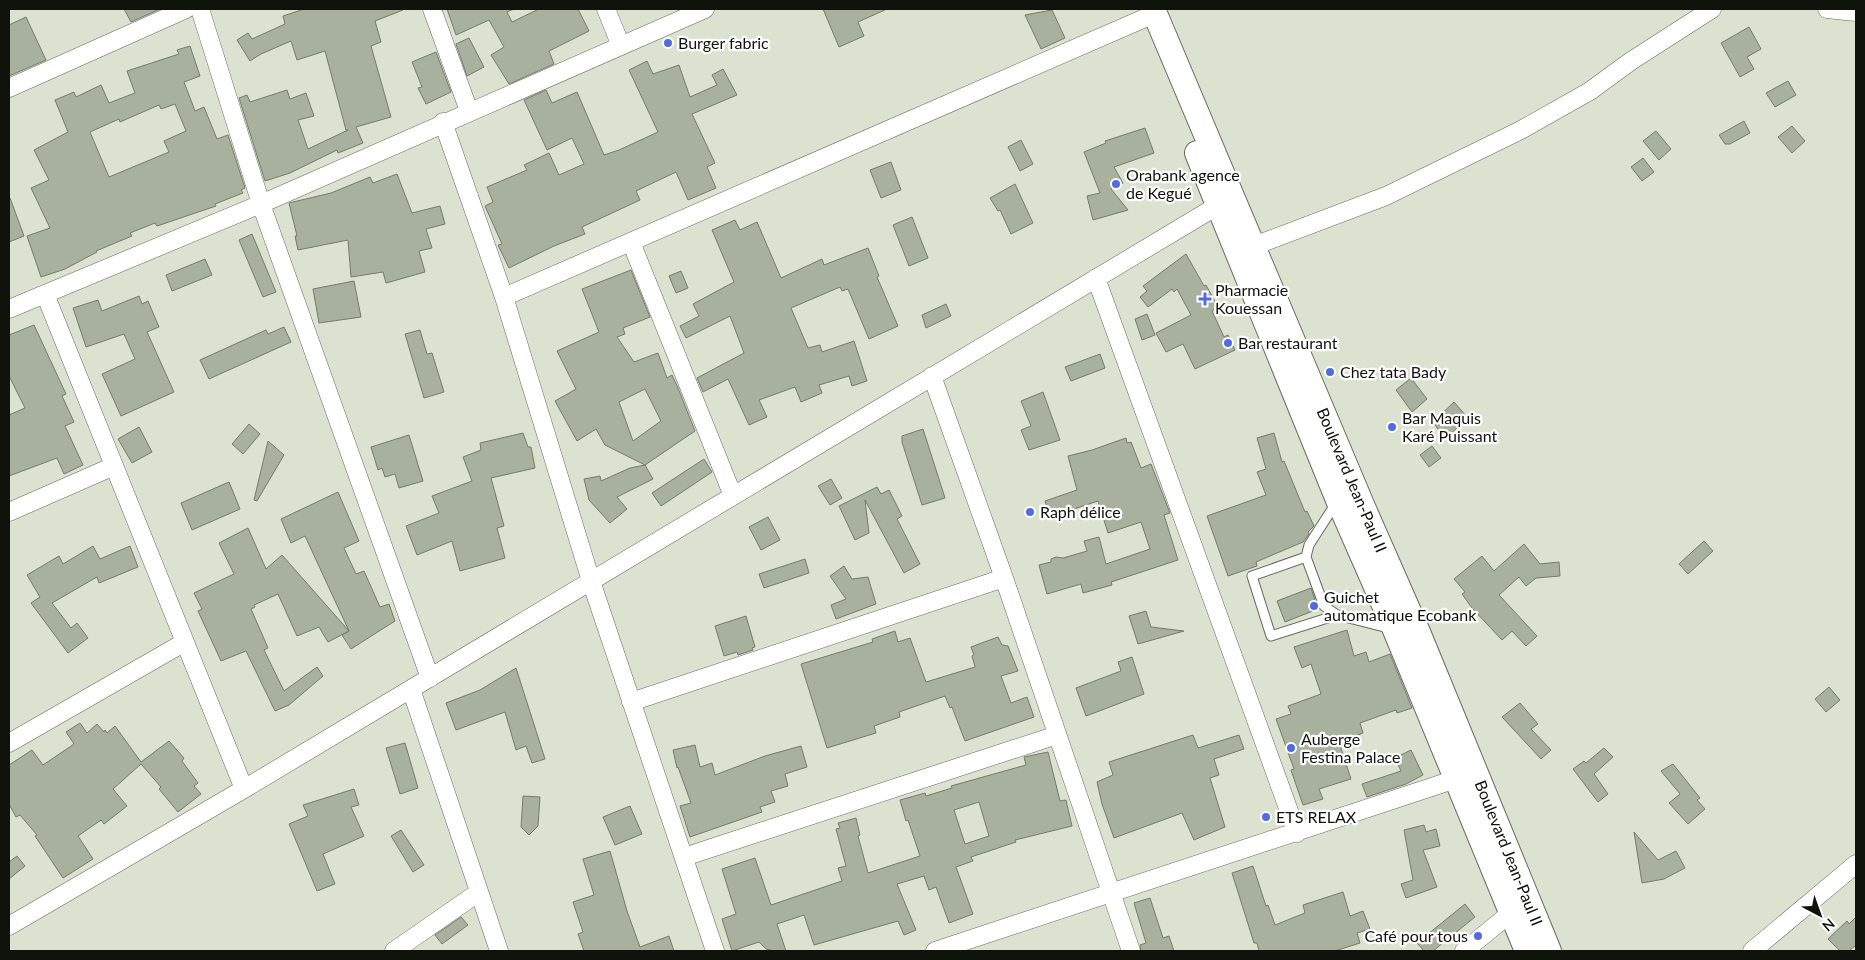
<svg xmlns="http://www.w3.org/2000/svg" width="1865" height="960" font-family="Lato,sans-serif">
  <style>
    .building { fill: #a8b09e; stroke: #747b6a; fill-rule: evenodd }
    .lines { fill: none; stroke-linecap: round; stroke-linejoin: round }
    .lane-casing { stroke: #666c5c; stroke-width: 11 }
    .street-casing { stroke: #666c5c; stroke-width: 19 }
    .secondary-casing { stroke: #666c5c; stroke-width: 26 }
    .lane { stroke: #fff; stroke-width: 9 }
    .street { stroke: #fff; stroke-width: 18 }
    .secondary { stroke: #fff; stroke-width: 24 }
    .poi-dot { fill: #526be0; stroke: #fff; stroke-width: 2 }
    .labels { text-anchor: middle; stroke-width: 4.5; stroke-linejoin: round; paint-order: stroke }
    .poi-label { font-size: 16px; fill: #10120c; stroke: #fff; text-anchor: start }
    .street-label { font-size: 16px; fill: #10120c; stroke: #fff }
  </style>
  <rect width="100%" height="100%" fill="#dbe3d0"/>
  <path class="building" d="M124,9H160L131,22Z
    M304,9H403V10L375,21L381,42L371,46L391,117L356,127L363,143L338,153L337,150L290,173L265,181L239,98L247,95L250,102L287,90L290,99L306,93L314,116L298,120L308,149L348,130H346L325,51L297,60L291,41L261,54L250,61L237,40L248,33L252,39L285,24L283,16Z
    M447,9H514L507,12L512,22L539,9H578L589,31L549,51L554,64L509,84L491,55L504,47L489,20L456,35Z
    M823,9H887L858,22L864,36L839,47Z
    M1052,10L1065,38L1041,49L1025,15Z
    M26,17L46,60L9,76V25Z
    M1749,27L1761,49L1747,57L1754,69L1740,77L1721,43Z
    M469,38L484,67L467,76L456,44Z
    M190,46L200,76L184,82L189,95L195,111L204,107L217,139L228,135L245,188L241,190L243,193L215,204L216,206L157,226L155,223L130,233L132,236L96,251L97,252L65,269L41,277L27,236L50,228L31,188L49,180L34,150L68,132L55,100L74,92L76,97L101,85L109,103L135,93L127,71L179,54L177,50ZM175,104L186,131L164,141L169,152L109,177L90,132L119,119L120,122L159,105L161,109Z
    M436,52L451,92L426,104L418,88L422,87L412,62Z
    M647,61L653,74L679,65L690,97L717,85L712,75L723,69L737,95L692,114L715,163L707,167L716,188L688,200L676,172L636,191L640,200L582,227L585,234L554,246L509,268L498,245L502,244L485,206L493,202L487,187L527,170L524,165L549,153L559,175L584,164L572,138L547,150L524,100L546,90L552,103L577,92L604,155L619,150L658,132L629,70Z
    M1788,81L1796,95L1775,107L1766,93Z
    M1744,121L1750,133L1730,144H1725L1719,135Z
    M1792,126L1805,141L1792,153L1778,137Z
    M1145,128L1154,153L1114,167L1123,183L1111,189L1128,210L1093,220L1087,196L1100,193L1084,152L1106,143L1105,141Z
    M1656,131L1671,149L1659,160L1643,141Z
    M1021,140L1033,164L1020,171L1008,147Z
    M1643,158L1654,172L1642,181L1631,167Z
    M891,162L901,190L881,198L870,170Z
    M397,174L412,213L440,206L445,224L426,229L432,248L419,251L425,272L386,283L383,272L351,277L348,240L298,250L295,236H297L289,203L331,193L370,177L373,183Z
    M1015,184L1033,223L1011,234L1000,210L998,211L990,198Z
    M10,198L24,236L9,242V199Z
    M912,217L928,258L909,266L893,225Z
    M735,220L740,230L757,222L781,278L822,259L824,265L868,248L879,276L877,277L898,326L869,339L848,289L842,291L840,287L791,308L808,348L820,345L822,352L854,341L867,381L852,386L849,376L819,385L822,393L801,402L795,387L759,400L767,417L749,425L728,379L703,392L697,378L744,353L730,316L686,338L680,326L699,316L693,304L734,282L712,230Z
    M252,234L276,292L263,297L239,240Z
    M1186,254L1204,286L1206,285L1218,307L1212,311L1224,337L1228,335L1235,350L1195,369L1183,344L1166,352L1156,333L1191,315L1177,289L1174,292L1172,289L1148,307L1140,297L1147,291L1143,286Z
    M205,259L212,275L172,291L166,275Z
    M631,270L650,317L623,328L625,334L617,337L634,362L658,353L667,378L672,375L678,388L695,431L645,465L653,479L617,497L627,509L610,523L589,500L584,479L600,476L601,481L630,468L645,465L605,445L596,429L577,441L555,401L576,389L557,351L599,332L582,289ZM645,389L661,421L633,441L619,402Z
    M681,271L688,288L676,293L669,276Z
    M354,281L361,317L319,323L313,289Z
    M139,296L142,304L148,301L159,327L147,332L174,392L121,416L102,374L135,359L124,334L86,347L73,308L98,300L102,311Z
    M946,304L951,316L926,328L922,315Z
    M1147,314L1155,335L1142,340L1135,319Z
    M34,325L66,394L62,396L74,422L65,426L83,465L64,474L57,458L9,476V415L25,408L9,376V335Z
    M284,327L291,342L209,379L200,360L266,330L268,334Z
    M420,330L427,354L432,353L444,392L424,398L405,334Z
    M1100,354L1105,368L1071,381L1065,367Z
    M1411,378L1427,399L1412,412L1396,390Z
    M1043,392L1060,440L1029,450L1021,430L1031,426L1021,401Z
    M1454,402L1468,418L1445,439L1433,422Z
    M249,424L260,434L243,454L232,444Z
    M139,427L152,452L132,463L118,439Z
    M923,429L945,498L922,505L902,442V436Z
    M523,433L528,447H531L535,468L491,478L504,526L497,528L505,558L460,571L452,541L417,555L406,526L439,513L432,496L472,481L463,457L481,450L480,443Z
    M1274,433L1282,462L1284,461L1305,512L1307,511L1314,526L1308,532L1309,534L1303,542L1256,562L1257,566L1228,576L1207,516L1266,495L1257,472L1266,469L1257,438Z
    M409,435L423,481L399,488L395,474L385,477L382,468L378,470L371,447Z
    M1126,438L1127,443L1131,442L1141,468L1151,464L1170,513L1164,515L1178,560L1111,582L1112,585L1083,593L1081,584L1047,594L1039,565L1051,562V559L1056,557L1063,558L1087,551L1084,541L1099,537L1106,564L1150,549L1141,522L1108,533L1098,501L1050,517L1045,501L1077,490L1068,456L1092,450Z
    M268,441L284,455L257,501L254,500Z
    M1432,446L1441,458L1429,467L1420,455Z
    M704,459L712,472L661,506L652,493Z
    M831,479L842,498L830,505L818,486Z
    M229,482L240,509L192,530L181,503Z
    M877,487L881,494L889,490L902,516L897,519L920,564L904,573L865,500L869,533L855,540L839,506Z
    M338,492L359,541L344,548L356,574L364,571L380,607L389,604L395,621L351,649L342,635L349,631L305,536L291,543L281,519Z
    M768,517L780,540L761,550L749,527Z
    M248,528L266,569L282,555L349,631L328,642L319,627L297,636L278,594L254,605L255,607L251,609L268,648L264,650L284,691L317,667L323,676L289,705L275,711L246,651L221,661L198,611L202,609L194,593L234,574L219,543Z
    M1704,541L1713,551L1688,574L1679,564Z
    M1524,544L1540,564L1559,562L1560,576L1536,578L1526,586L1519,577L1499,595L1537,636L1526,646L1512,631L1502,640L1472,608L1462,594L1465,592L1454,579L1482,556L1494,571Z
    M93,546L100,559L130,546L138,567L99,583L97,577L52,603L71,628L77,623L88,638L68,653L31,603L40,597L27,575L59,556L63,564Z
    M805,559L809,573L764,588L759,574Z
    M844,566L852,579L868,577L876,604L836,619L831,605L846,599L830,576Z
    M1311,588L1318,609L1285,622L1277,601Z
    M1146,611L1151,627L1184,631L1138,644L1129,616Z
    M746,616L755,647L752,648L753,650L738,655L737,652L724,656L715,626Z
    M1347,630L1354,656L1366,652L1369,662L1390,654L1412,708L1397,713L1396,710L1360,723L1363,733L1339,742L1351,779L1319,789L1323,799L1303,805L1291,770L1294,769L1276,719L1291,714L1288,706L1321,694L1311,664L1302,668L1294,647Z
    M895,631L898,642L910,638L926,682L975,667L972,656L974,655L971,647L998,637L1002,645L1008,646L1018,671L1001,676L1011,703L1027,697L1034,717L965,741L952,707L950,708L945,696L899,712L900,717L874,726L876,733L827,748L801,664L873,642L872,639Z
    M1132,657L1144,694L1086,716L1076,688L1121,671L1118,662Z
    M516,668L545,759L532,763L526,746L516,750L505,712L456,730L446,703L480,690Z
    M1829,687L1840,700L1826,712L1815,699Z
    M1520,703L1538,724L1531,729L1551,750L1541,759L1502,717Z
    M80,723L87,733L97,724L104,732L105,730L107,733L115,726L141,762L169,741L184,758L182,761L198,783L194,786L201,794L178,812L159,789L161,787L141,764L113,789L127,806L104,824L101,820L78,836L93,859L63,878L35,836L37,835L20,815L16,817L9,804V765L32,750L43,765L74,744L66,732Z
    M1193,735L1198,748L1239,735L1244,749L1214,759L1219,775L1210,778L1225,827L1194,840L1182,813L1114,838L1102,804L1097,782L1113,775L1109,762Z
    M405,743L418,788L400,794L386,748Z
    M695,745L700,767L712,763L715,775L765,756L801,746L807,767L785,774L788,786L771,791L775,802L760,807L762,812L690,837L680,806L691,803L678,767L677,768L673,750Z
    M1604,748L1613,757L1594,774L1608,794L1598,802L1573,769L1584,761L1586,763Z
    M1411,750L1423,775L1406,784L1367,797L1362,784L1401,771L1395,758Z
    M1048,752L1060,801L1066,800L1072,826L1015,840L1016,842L971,857L973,861L956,867L973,914L949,923L936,887L929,890L924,876L897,884L916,930L904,935L898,921L814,945L804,915L777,924L786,951H774L766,949L759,942L732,951L722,919L736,914L722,869L755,858L771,905L842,881L838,868L846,866L836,829L840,828L838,823L856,818L860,835L858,836L868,873L920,856L908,820L906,821L900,800L925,793L926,796L952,788L951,786L1026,765L1024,757ZM979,802L989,836L965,844L954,810Z
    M1673,764L1700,798L1697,800L1705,809L1688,824L1669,803L1680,794L1661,771Z
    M354,789L359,805L351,807L364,836L323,854L335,884L317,891L289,824L308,816L303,805Z
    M523,796L540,797L538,826L529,835L521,827Z
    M630,806L642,834L615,845L603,817Z
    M1424,825L1426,832L1436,829L1440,846L1423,850L1437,887L1406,898L1401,884L1413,880L1404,830Z
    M401,830L424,865L413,872L391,836Z
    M1634,832L1658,860L1676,851L1685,868L1664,879L1642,883Z
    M610,851L627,911L640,947L669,936L674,951H584L578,934L583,932L573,902L594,895L583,859Z
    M17,856L25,866L9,879V862Z
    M1253,866L1266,906L1268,905L1275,925L1305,913L1303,905L1343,892L1350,916L1363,911L1370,929L1357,933L1360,943L1335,951H1259L1257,943H1254L1232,873Z
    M1150,898L1163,938L1169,936L1174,951H1141L1140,945L1146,943L1134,903Z
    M1465,904L1475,917L1433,951H1424L1417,943Z
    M461,917L468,925L442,944L435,935Z
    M1856,917V945L1849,951H1840L1828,939L1847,921L1849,924Z"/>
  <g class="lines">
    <defs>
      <path id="lane" d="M1336,503L1309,545L1306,557L1324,606L1337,615L1392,629
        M1306,557L1252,576L1271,636L1337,615"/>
      <path id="street" d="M200,9L261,204L430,678
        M432,9L469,111
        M606,9L621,46
        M1827,9L1856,12
        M9,88L186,9
        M443,122L504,297L591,581L715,951
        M631,242L733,496
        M1243,250L1386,196L1521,130L1590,91L1631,61L1712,9
        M1096,278L1297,833
        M45,294L244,789
        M504,297L1145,18
        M9,309L261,204L705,9
        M932,376L1004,578L1131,951
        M9,512L114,466
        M411,689L499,951
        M631,702L1004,578
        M9,743L185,642
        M684,857L1057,735
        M9,926L244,789L1217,206
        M394,951L479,892
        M935,951L1456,779
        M1464,951L1512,912
        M1752,951L1856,864"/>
      <path id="secondary" d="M1153,9L1363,507L1418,632L1549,951
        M1197,153L1338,500L1395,630L1527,951"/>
    </defs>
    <use href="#lane" class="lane-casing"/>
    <use href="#street" class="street-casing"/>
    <use href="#secondary" class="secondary-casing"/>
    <use href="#lane" class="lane"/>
    <use href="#street" class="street"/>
    <use href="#secondary" class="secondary"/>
  </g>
  <g class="poi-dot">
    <circle cx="668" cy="43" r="5"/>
    <circle cx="1116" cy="184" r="5"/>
    <path d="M1202.5 291.5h5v5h5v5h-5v5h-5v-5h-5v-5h5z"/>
    <circle cx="1228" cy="343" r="5"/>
    <circle cx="1330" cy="372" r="5"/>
    <circle cx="1392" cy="427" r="5"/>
    <circle cx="1030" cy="512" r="5"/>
    <circle cx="1314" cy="606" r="5"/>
    <circle cx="1291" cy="748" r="5"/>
    <circle cx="1266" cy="817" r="5"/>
    <circle cx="1478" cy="936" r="5"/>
  </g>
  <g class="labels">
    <g class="poi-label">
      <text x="678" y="49">Burger fabric</text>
      <text x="1126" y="181">Orabank agence<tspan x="1126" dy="18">de Kegué</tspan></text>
      <text x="1215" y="296">Pharmacie<tspan x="1215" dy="18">Kouessan</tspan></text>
      <text x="1238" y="349">Bar restaurant</text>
      <text x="1340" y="378">Chez tata Bady</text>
      <text x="1402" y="424">Bar Maquis<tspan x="1402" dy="18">Karé Puissant</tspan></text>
      <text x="1040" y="518">Raph délice</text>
      <text x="1324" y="603">Guichet<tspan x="1324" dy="18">automatique Ecobank</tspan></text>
      <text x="1301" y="745">Auberge<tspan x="1301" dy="18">Festina Palace</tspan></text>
      <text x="1276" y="823">ETS RELAX</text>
      <text x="1468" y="942" text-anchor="end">Café pour tous</text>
    </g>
    <g class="street-label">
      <text transform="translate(1352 480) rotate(67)" y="6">Boulevard Jean-Paul II</text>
      <text transform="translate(1509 853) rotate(68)" y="6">Boulevard Jean-Paul II</text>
    </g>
  </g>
  <rect width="1865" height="960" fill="none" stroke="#10120c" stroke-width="20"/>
  <g transform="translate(1820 915) rotate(139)" stroke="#ffffff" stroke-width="4" paint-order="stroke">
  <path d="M0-4L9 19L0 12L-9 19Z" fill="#10120c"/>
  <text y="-8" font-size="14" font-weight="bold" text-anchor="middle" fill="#10120c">N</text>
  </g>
</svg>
